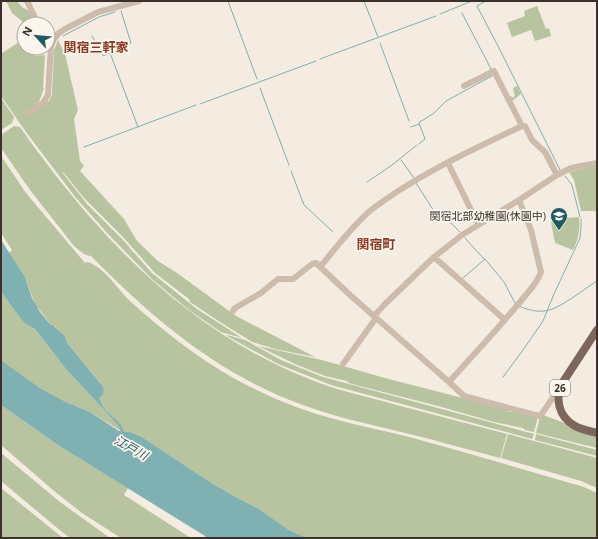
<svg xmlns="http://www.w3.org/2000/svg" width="598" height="539" font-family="'Open Sans','Noto Sans JP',sans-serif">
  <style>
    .green { fill: #b8c4a0 }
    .water { fill: #7fb0b2 }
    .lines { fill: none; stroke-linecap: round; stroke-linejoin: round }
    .stream { stroke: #7fb0b2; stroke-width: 1 }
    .minor { stroke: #cdbbac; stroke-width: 6 }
    .major { stroke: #7d675c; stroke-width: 8 }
    .labels { text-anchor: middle; stroke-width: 3.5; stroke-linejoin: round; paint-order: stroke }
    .shield { fill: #fbf5ee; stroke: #756b66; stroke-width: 1 }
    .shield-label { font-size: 10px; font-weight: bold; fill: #3b302b }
    .poi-label { font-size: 11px; fill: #3b302b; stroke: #fbf5ee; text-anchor: end }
    .water-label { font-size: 12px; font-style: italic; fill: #1f5a5e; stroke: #fbf5ee }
    .quarter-label { font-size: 13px; font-weight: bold; fill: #8c3b22; stroke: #fbf5ee }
  </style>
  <rect width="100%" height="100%" fill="#f4ebe1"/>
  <path class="green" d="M6,1H17L22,7L29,11L37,24H24V26L22,21L12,13Z
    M537,6L546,29L549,28L551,36L535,41L531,30L512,37L507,23L525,16L524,11Z
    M24,39V48H45V53L35,55V56L45,55L43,88H44L39,102L49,101L52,95L54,50L58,40L65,54L78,110L74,119L80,161L84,166L80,171L124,219L137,241L158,261L177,273L236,316L315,357L275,349L252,342L217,320L190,302L189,299L155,273L123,237L84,198L64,173L62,172L87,204L122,239L152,273L197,309L242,338L221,332L189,310L153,280L109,235L76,198L26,132L1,96V51L2,53Z
    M517,86L521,94L512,101L509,97L511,96L512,98L515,96L513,88Z
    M1,98L14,117L12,123L1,130Z
    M14,126L20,127C95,234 185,330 309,379C336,390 365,396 393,404C431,414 469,424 507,434L500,458C469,450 439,441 409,434C374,425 337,418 303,405C219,375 153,319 91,256C85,256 79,250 74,246L30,190L1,148V135Z
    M1,156L26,193L85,263L87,262C104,266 118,290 131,302C163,331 198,358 235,379C265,395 295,408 327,417C354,425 382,430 409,437C468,453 525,470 584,487L597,493V538H307L289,530L259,509L236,497L213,484L142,437L130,432H123L100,402L99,398L104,388L68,344L64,335L55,326H52L35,304L25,277L9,253L12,250L1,233Z
    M597,165V211H581L574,180L569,172Z
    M566,211L567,218L579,217C580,229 579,238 573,250L555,243L551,222L554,220L558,214Z
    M1,290L4,296L24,323L35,329L66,369L118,425L121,430V431L90,412L66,402L40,388L1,360Z
    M227,335L245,340L281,360L323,377L534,434L532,439L331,385L278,364L227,336Z
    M258,346L322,360L385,378L509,410V412H518L538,417L534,432L525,430L523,428L494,422L438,406L356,385L349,383L347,381L325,376L295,364Z
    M1,405L58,445L128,488L124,495L191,538H121L82,513L54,491L1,445Z
    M543,415L597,435V448L536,433L540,417Z
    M508,434L597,458V488L581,481L501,458Z
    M536,434L597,450V456L535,440Z
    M1,453L60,502L110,538H70L62,532L1,481Z
    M1,488L63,538H1Z"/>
  <path class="water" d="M1,240L25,277L32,298L40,312L51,325L54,326L64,335L68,344L104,388L103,394L99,398C101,402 102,405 105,409C111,417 122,422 124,432H130L142,437L213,484L236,497L259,509L289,530L307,538H206L205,536L58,445L1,405V360L40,388L66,402L90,412L119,431H121L118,425L66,369L35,329L24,323L4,296L1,290Z"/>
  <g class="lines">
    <path class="stream" d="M24,1V2
      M228,1L257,79
      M364,1L378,37
      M486,1L477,6L499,48L560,170
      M121,11L131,43L110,53L138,127
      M462,13L491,69H490
      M440,14L472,1
      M63,36L99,17L115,12
      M92,36L103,56L110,53
      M380,43L409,121
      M320,59L436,16
      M260,88L289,165
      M200,104L316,61
      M411,127L419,124
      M419,144L425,139L419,123L420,122L434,113L446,101L492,76
      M84,147L196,105
      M401,160L414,178
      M291,171L304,205L333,232
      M565,176L572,185L580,217
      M367,182L392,165L417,145
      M416,183L434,211L452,224L460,232
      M465,238L484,259
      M463,278L485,259L504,282L515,303
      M519,306C528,310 539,313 549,310C562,307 584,289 597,281
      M503,377L523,350L543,321L554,294L580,238L581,228V219"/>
    <path class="minor" d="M27,1L38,24
      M464,86L494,71L522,126H525L532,140L545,152L557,175
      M29,113L43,103L48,95L51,46L54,39L59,33L65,29L98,12L139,1
      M448,163L478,224
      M434,257L505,320
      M320,267C336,248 352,226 371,210C415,176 472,150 522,126
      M233,311L235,308L261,293L278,279H293L312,264L316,263L350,295L449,382L464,396L539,416L541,415L554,396L559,391
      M374,316L386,303L434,257L462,235L519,200L557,175L571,168L597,163
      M343,364L376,318
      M449,382C473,355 497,330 520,302C527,293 537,284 541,272L531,230L519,200"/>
    <path class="major" d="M597,330L563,382C554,399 559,417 575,426C582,430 590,431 597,433"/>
  </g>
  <defs>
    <symbol id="school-pin" viewBox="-11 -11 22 30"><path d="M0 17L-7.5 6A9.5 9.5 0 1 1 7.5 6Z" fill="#1f5a5e" stroke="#fbf5ee"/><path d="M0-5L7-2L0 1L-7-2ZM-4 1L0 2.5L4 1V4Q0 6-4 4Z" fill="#fff"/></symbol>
  </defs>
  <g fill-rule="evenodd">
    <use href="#school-pin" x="549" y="206" width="20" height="27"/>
  </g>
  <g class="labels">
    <rect class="shield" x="550" y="380" width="20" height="16" rx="3"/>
    <g class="shield-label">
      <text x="560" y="392">26</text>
    </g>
    <g class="poi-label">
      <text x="546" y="220">関宿北部幼稚園(休園中)</text>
    </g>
    <g class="water-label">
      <text transform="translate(131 448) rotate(29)" y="4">江戸川</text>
    </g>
    <g class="quarter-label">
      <text x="96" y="52">関宿三軒家</text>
      <text x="376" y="249">関宿町</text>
    </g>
  </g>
  <rect width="598" height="539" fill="none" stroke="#3b302b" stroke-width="4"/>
  <g transform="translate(36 36) rotate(297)"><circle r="19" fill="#fbf5ee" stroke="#aea6a0"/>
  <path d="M0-3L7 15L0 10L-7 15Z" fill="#1f5a5e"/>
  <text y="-6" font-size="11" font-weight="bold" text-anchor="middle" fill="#3b302b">N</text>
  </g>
</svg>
